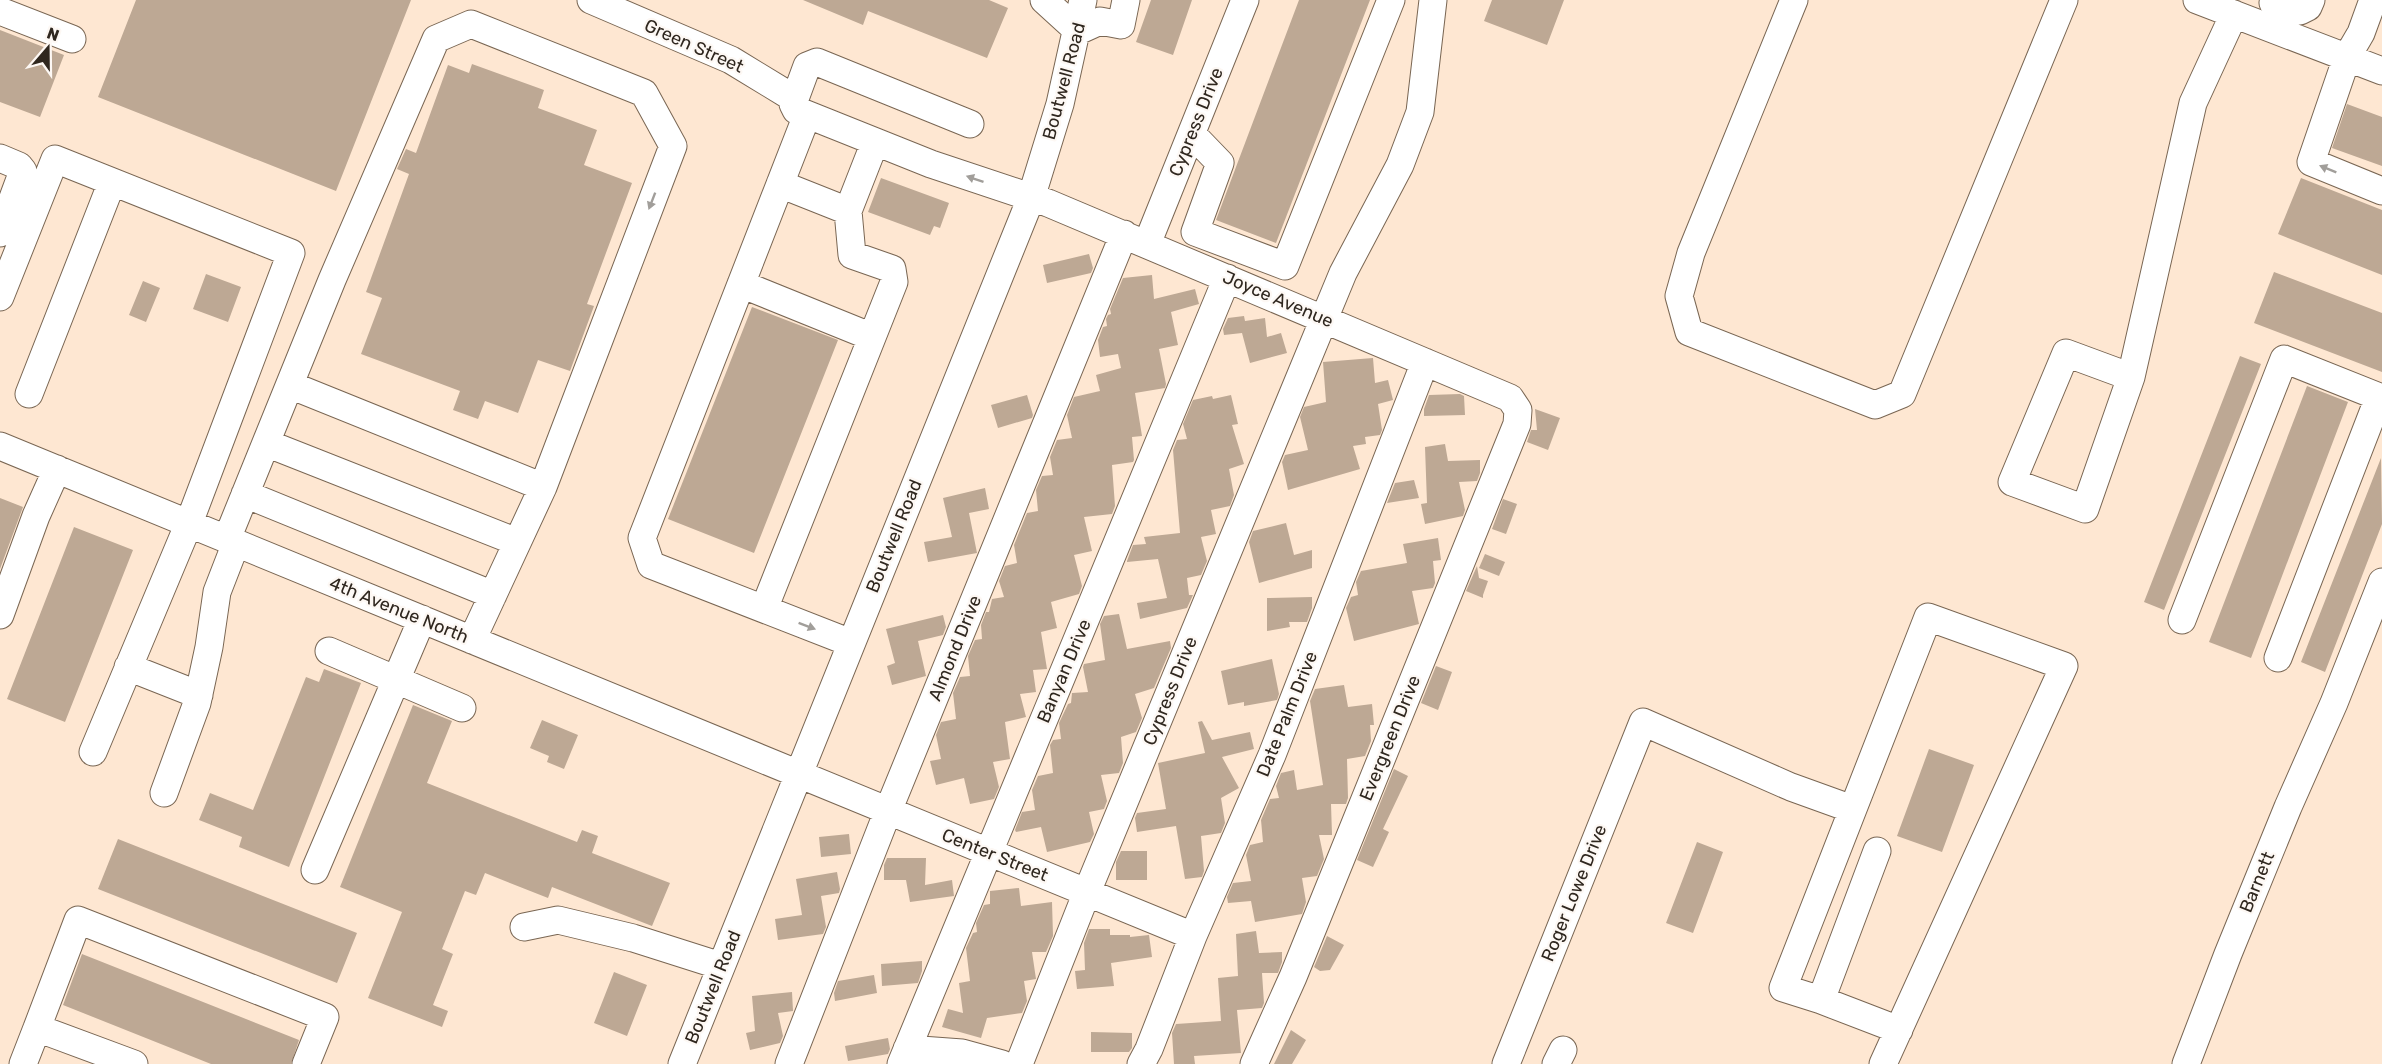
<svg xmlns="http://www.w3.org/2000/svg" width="2382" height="1064" font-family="Rubik,sans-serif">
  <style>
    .building { fill: #bda894 }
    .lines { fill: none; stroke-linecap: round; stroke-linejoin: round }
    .minor-casing { stroke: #796653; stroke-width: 29 }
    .minor { stroke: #fff; stroke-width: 27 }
    .oneway { fill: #a19e9a }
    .labels { text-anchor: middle; stroke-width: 4.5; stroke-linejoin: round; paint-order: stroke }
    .street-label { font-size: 18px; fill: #2f271f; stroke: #fdf8f4 }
  </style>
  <rect width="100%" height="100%" fill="#fee7d2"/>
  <path class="building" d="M136,0H411L336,191L98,97Z
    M803,0H989L1008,8L987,58L868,11L863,25Z
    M1151,0H1192L1173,55L1136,42Z
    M1299,0H1370L1276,243L1216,220Z
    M1492,0H1564L1547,45L1484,21Z
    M0,30L64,55L40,117L0,102Z
    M472,64L544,90L538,108L597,130L584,165L632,183L587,304L594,306L570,371L538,360L518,413L485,401L478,419L453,410L460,391L361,354L382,298L366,292L409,174L397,169L406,149L416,153L448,65L469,73Z
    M2347,104L2382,117V166L2332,148Z
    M881,178L949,203L940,228L934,226L930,235L868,212Z
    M2301,178L2382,210V275L2278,234Z
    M1089,254L1093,268L1091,273L1047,283L1043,265Z
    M2274,272L2382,313V372L2254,323Z
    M206,274L241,287L228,322L193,309Z
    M1152,275L1154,299L1195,289L1199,304L1171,312L1178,345L1159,349L1166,384L1165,388L1135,393L1142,436L1132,437L1134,460L1133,462L1112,465L1115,506L1112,514L1084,517L1092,551L1074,555L1082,586L1079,594L1051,602L1057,628L1041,632L1047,669L1033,670L1036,692L1020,694L1026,717L1005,722L1010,759L993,762L999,787L994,799L970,804L964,778L936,785L930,761L941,759L936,735L941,722L956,719L953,693L960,677L970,676L968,656L975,640L982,639L981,625L986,612H989L992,599L1004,597L999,581L1005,566L1017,563L1014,545L1027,513L1038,511L1036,490L1042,476L1053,475L1050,457L1057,440L1072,438L1067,415L1074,397L1100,391L1096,375L1121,368L1118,354L1100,357L1098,340L1103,327L1107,326L1106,319L1108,315L1111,314L1110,309L1123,278Z
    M143,281L160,288L146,322L129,315Z
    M752,307L838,340L754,553L668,519Z
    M1244,316L1245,321L1265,318L1267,337L1281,333L1287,353L1250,363L1242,333L1224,335L1223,329L1228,318Z
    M2240,356L2261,364L2164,610L2144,602Z
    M1373,358L1375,383L1388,380L1393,400L1378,404L1382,430L1380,435L1365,437L1366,444L1353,446L1360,469L1288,490L1282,462L1285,455L1308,450L1300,417L1304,407L1326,402L1323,362Z
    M2307,386L2348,402L2251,658L2209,642Z
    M1460,394L1464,396L1465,415L1424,416V409L1429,395Z
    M1027,395L1033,415L1032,418L998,428L991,405Z
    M1231,395L1238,424L1232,425L1244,464L1229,469L1234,495L1230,506L1211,510L1216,534L1201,537L1207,561L1201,575L1187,578L1189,595H1193L1187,608L1140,619L1137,603L1167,598L1158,559L1127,562V561L1133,545L1146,544L1144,537L1180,533L1173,450L1177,440L1187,439L1183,424L1193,400L1212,396L1213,399Z
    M1535,409L1560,418L1548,450L1527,442L1531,430H1537Z
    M1445,444L1448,461L1480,460V473L1477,481L1459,482L1465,510L1463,516L1425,524L1421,504L1427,503L1425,447Z
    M2381,458L2382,524L2325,672L2301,662Z
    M1414,480L1419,498L1387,503L1395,483Z
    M985,488L989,509L969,513L977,553L928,562L924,542L952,537L943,498Z
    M0,498L23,507L0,569Z
    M1503,499L1517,504L1506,534L1492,529Z
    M1286,523L1294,555L1312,550V568L1259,583L1249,542L1253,531Z
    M74,527L133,550L65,722L7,699Z
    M1438,538L1441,560L1433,561L1435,583L1433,588L1412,591L1419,624L1354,641L1346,608L1351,597L1358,595L1356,582L1361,571L1407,563L1403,544Z
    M1485,554L1505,562L1499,576L1479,568Z
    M1477,566L1479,578L1488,581L1483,595V598L1466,591Z
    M1312,597V608L1307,622H1289L1290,627L1267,631V598Z
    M1119,614L1127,649L1170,641L1171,648L1154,688L1135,694L1142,718L1136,732L1121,737L1123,763L1119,773L1101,775L1107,801L1104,809L1089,812L1094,834L1090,842L1047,852L1041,827L1016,832L1015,830L1022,812L1035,810L1032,790L1038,776L1053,773L1050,745L1053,740L1061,739L1059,723L1068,704L1071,703L1072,693L1088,692L1083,667L1084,664L1105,660L1100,624L1104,616Z
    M943,615L946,627L943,635L918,641L926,676L892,685L887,666L895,663L886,629Z
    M1272,659L1279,694L1277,700L1244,706V702L1228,705L1221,671Z
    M1436,666L1452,672L1438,710L1421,703Z
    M324,669L361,683L289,867L239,847L242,837L199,820L210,793L253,810L306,677L319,682Z
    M1344,685L1348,707L1372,704L1374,725H1370L1371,741L1365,756L1347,759L1348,798L1346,804H1331L1332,835H1319L1324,859L1317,876L1302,878L1306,902L1302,914L1255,922L1251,901L1228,903L1227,897L1233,883L1251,881L1246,855L1250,845L1263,842L1261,820L1270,799L1279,798L1276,786L1281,773L1294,770L1297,790L1323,785L1310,701L1315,689Z
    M413,705L452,721L427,783L577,842L582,830L598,836L592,853L670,883L652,926L552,887L548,898L485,873L476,895L465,891L442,949L453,954L433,1005L448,1011L442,1027L368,998L402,912L340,887Z
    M542,720L578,735L564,769L547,762L549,756L530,748Z
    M1202,721L1212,740L1250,732L1254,749L1222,757L1239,788L1221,798L1225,823L1221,833L1201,836L1204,871L1202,877L1185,879L1176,826L1137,832L1135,818L1137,813L1166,809L1158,763L1205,753L1198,722Z
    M1929,749L1974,765L1942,852L1897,836Z
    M1394,769L1408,776L1383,829L1389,832L1373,867L1357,860Z
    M849,834L851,854L821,857L819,837Z
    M118,839L357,933L337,983L98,889Z
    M1697,842L1723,852L1693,933L1666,923Z
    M1121,851H1147V880H1116V862Z
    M887,858H926L925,885L952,880L954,896L910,902L906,880H884V865Z
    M837,872L840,889L839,893L821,896L826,927L823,934L778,940L775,919L802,915L796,879Z
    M1019,888L1021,906L1052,902L1053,936L1046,952H1032L1036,979L1024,981L1027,1001L1022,1013L987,1018L981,1038L942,1027L948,1009L963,1013L959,983L970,981L966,948L973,933L977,932L976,923L984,905L990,904V891Z
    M1089,929H1110V935H1130V937L1149,935L1152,957L1111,963L1114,986L1077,989L1075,971L1085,970L1084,943Z
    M1256,931L1259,953L1282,952V962L1278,973H1262L1264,1003L1262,1008L1237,1010L1241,1053L1194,1056L1195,1064H1174L1172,1033L1176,1024L1221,1021L1218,978L1238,976L1236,934Z
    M1327,936L1344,945L1330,970L1320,971L1314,967Z
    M82,954L299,1040L291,1064H211L63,1005Z
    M922,961V971L918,983L882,986L881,964Z
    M614,972L647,985L627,1036L594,1023Z
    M874,975L877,993L835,1001L834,993L838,981Z
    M792,992L793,1011L778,1013L783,1036L780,1043L750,1050L746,1033L755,1031L752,996Z
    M1291,1030L1306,1040L1292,1064H1274Z
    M1091,1032L1132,1033V1048L1129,1052H1091Z
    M888,1038L890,1049L888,1054L848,1061L845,1046Z"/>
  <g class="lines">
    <defs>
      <path id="minor" d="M591,0L731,60L795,99
        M1044,0L1078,31L1100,21L1121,25L1126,0
        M1794,0L1691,253L1679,296L1689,332L1875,405L1902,394L2064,0
        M2197,0L2382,71
        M2373,0L2361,33L2347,57L2311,162L2382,191
        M2273,3L2300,11L2308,7L2311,0
        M0,11L72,39
        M807,115L642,538L651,565L851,643
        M970,124L817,62L807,66L793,104L796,110L931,164L1048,203L1510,398L1518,410L1517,424L1293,977L1254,1064
        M1192,134L1220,163L1195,232L1285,266L1391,0
        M0,158L19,166L23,171L0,233
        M780,184L848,211
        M1147,244L1245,0
        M741,284L872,337
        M0,297L55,159L291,253L189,523L93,752
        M2131,377L2066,353L2012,482L2085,509L2131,377L2193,103L2234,14
        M290,385L543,487
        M29,394L112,182
        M266,443L517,542
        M0,446L1193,936
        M245,494L493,595
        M227,539L332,280L436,39L471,24L644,93L673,146L543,487L472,640
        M764,609L894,282L892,269L852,255L848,211L875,142
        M0,615L36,516L57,469
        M2182,620L2284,359L2382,398
        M329,651L462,708
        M2278,658L2379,397
        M128,667L199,695
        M164,793L197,703L209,647L217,592L236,543
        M1877,851L1821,1000L1899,1030
        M315,870L422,619
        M524,927L558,920L633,938L721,966
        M1821,1000L1783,988L1928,617L2064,666L1883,1064
        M37,1028L78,920L325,1017L306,1064
        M907,1049L962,1053L1002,1064
        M23,1064L37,1028L134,1064
        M682,1064L1031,198L1060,104L1083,0
        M789,1064L888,811L1124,234
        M901,1064L1227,278
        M1019,1064L1087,892L1343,273L1400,165L1420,112L1433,0
        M1141,1064L1149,1049L1193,936L1272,755L1425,362
        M1506,1064L1643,722L1791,787L1852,809
        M1556,1064L1563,1050
        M2186,1064L2228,954L2288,807L2334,703L2382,582"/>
    </defs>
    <use href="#minor" class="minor-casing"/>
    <use href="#minor" class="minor"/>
  </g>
  <defs><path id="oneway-solid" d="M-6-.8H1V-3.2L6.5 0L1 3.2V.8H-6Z" transform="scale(1.5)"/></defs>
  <g class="oneway">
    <use href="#oneway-solid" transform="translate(2328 169) rotate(-158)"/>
    <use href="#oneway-solid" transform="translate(975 179) rotate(-161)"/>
    <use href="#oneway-solid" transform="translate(652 201) rotate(111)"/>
    <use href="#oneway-solid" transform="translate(807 626) rotate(21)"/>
  </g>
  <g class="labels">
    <g class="street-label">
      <text transform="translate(694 46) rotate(24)" y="6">Green Street</text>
      <text transform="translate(1064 81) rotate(-75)" y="6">Boutwell Road</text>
      <text transform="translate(1196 122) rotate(-68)" y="6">Cypress Drive</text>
      <text transform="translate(1278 299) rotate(23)" y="6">Joyce Avenue</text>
      <text transform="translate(894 536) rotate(-68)" y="6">Boutwell Road</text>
      <text transform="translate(399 610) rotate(22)" y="6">4th Avenue North</text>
      <text transform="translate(955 648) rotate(-68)" y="6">Almond Drive</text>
      <text transform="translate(1064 671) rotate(-67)" y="6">Banyan Drive</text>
      <text transform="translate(1170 691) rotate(-68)" y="6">Cypress Drive</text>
      <text transform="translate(1287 714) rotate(-68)" y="6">Date Palm Drive</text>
      <text transform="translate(1390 738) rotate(-68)" y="6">Evergreen Drive</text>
      <text transform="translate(995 855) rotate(22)" y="6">Center Street</text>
      <text transform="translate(2257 882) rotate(-68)" y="6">Barnett</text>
      <text transform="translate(1574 893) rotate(-68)" y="6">Roger Lowe Drive</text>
      <text transform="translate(713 987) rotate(-68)" y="6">Boutwell Road</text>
    </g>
  </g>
  <g transform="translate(48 48) rotate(20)" stroke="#fdf8f4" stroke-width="4.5" paint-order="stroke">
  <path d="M0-4.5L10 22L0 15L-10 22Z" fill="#2f271f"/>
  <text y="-9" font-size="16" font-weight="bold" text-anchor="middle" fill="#2f271f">N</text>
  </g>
</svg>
